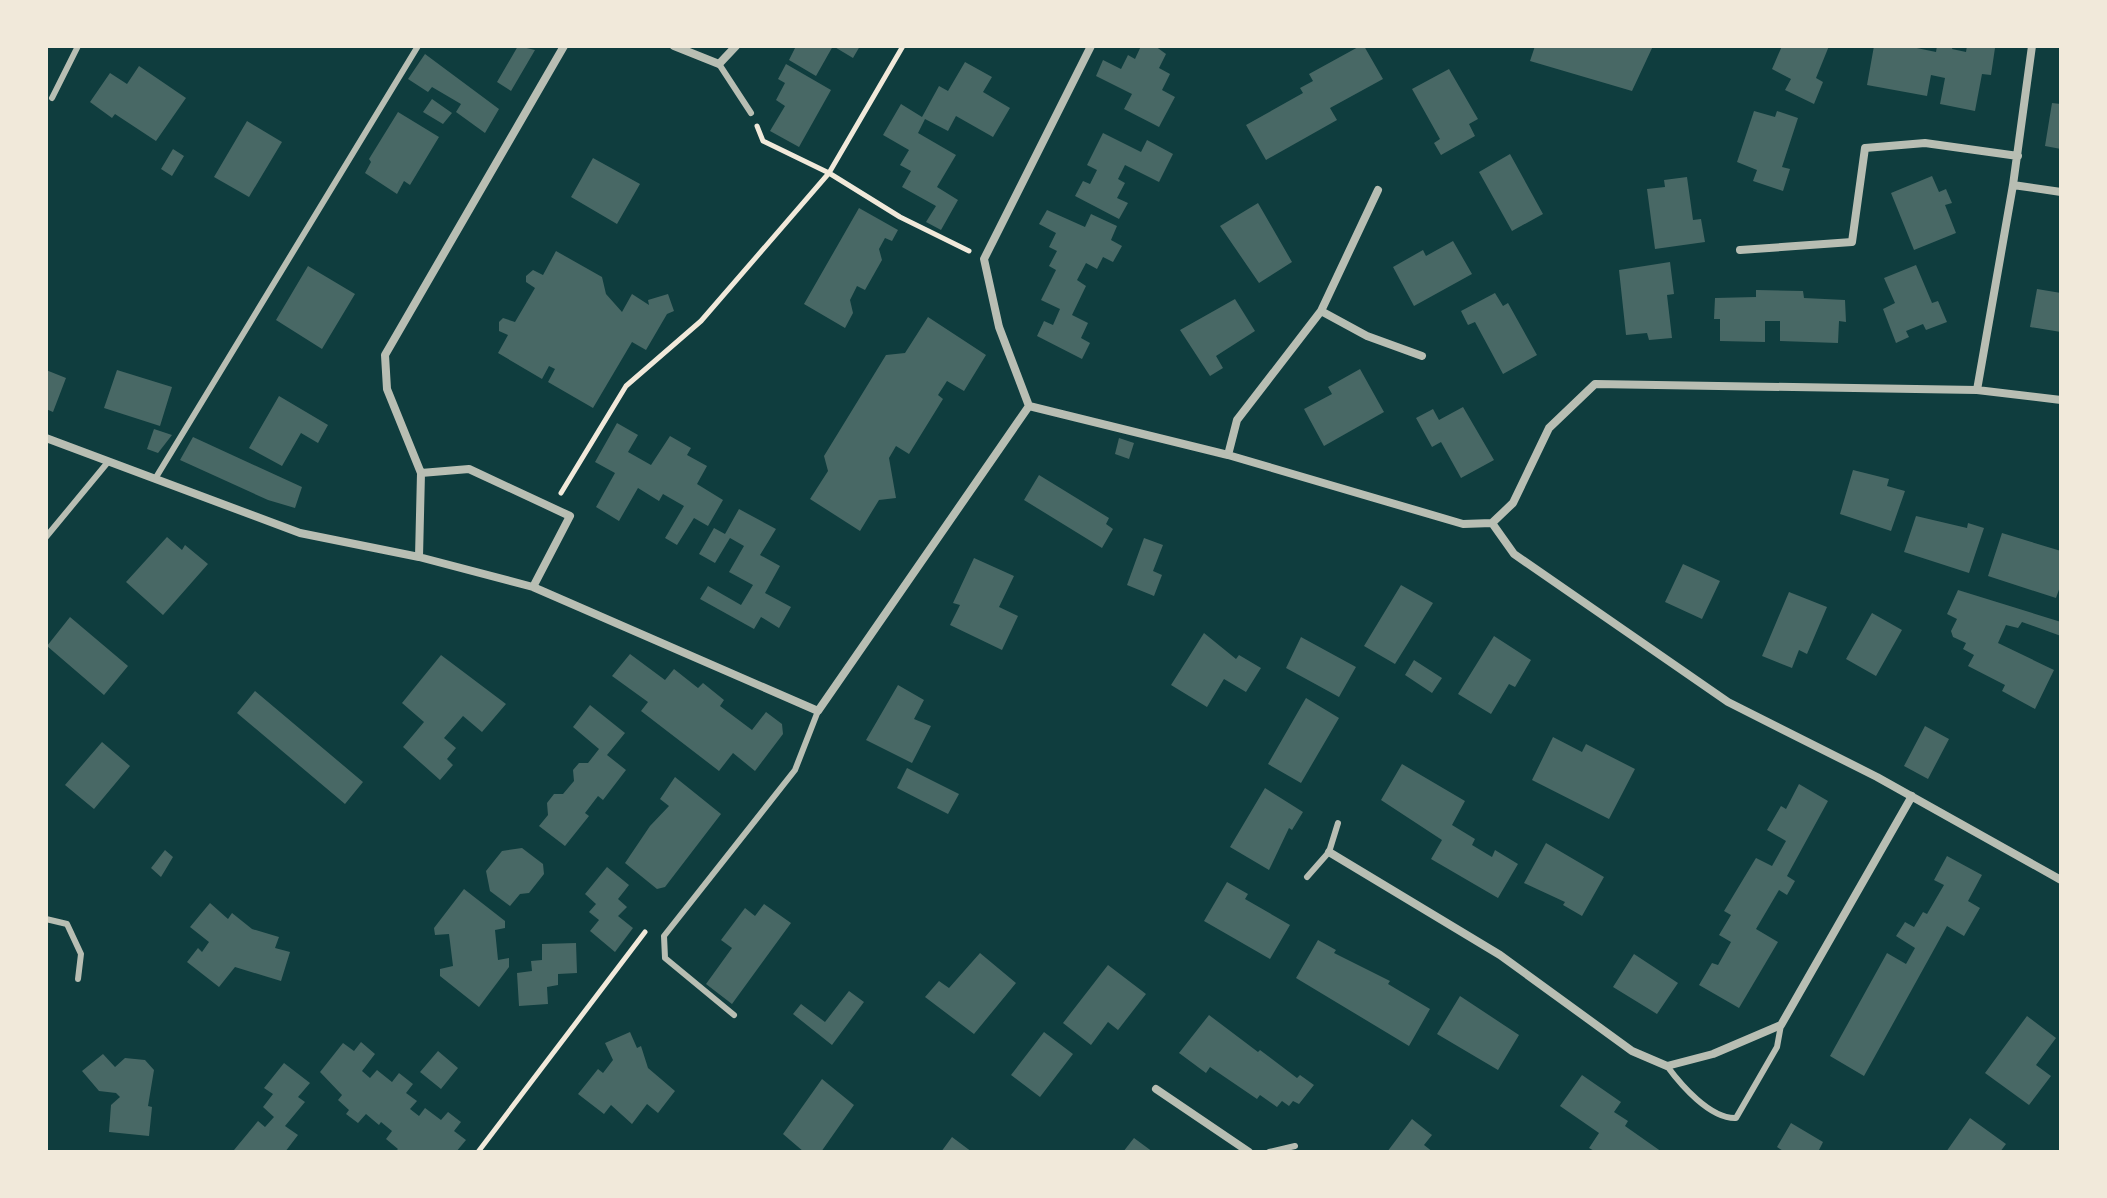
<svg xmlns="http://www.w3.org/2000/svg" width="2107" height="1198" font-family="Mulish,sans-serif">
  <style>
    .building { fill: #486865 }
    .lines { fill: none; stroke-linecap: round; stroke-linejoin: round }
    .path { stroke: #f1e9da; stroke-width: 5 }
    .service { stroke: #b8beb3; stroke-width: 6 }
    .minor { stroke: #b8beb3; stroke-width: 8 }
  </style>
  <rect width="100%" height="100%" fill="#0f3d3e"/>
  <path class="building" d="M518,46L535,50L511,91L497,82Z
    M796,46H860L853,58L833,46L816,76L789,60Z
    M1141,46H1155L1166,54L1159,68L1170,74L1162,90L1175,97L1159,127L1124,109L1132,94L1096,76L1103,60L1121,69L1128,55L1135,59Z
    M1360,46H1364L1383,79L1330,108L1337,120L1266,160L1246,125L1303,93L1300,88L1313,81L1309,74Z
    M1535,46L1541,47L1653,46L1632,91L1530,61Z
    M1782,46H1829L1816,78L1823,82L1814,104L1785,90L1791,79L1772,69Z
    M1874,46H1907L1936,52L1937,46H1953L1952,49L1966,52L1967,46L1995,48L1991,75L1982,74L1975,111L1940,104L1945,78L1931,75L1927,96L1867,85Z
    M425,54L499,109L485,133L456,112L461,104L432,87L428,92L408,79Z
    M965,62L992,77L983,92L1010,108L993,137L956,116L948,131L925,119L918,133L956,155L937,187L958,200L941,230L926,222L936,206L902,187L911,171L900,165L909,150L883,135L901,104L922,117L939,86L948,91Z
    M786,64L831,90L799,147L770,131L785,106L776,100L785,83L778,79Z
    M139,66L186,98L156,141L115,114L112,118L90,102L110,73L127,84Z
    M1449,69L1478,119L1469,124L1475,136L1441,155L1434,143L1440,139L1412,89Z
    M432,99L452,113L443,124L423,112Z
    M2052,103L2061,104V149L2045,146Z
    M1754,111L1775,117L1777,111L1798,118L1782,167L1790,169L1783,191L1753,181L1757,170L1737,162Z
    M398,112L439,137L410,185L404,181L397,194L365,173L371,162L369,159Z
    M247,121L282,142L249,197L214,177Z
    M1103,133L1141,152L1147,140L1173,154L1159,182L1125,165L1118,179L1125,183L1117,198L1128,203L1119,219L1075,196L1083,181L1090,184L1097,170L1087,165Z
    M173,149L184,156L172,176L161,169Z
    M1510,154L1543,214L1512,231L1479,172Z
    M593,158L640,184L617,224L571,197Z
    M1932,176L1939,192L1946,189L1952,203L1945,205L1956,233L1914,250L1891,193Z
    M1687,177L1693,220L1701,219L1705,242L1655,249L1647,189L1665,187L1664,180Z
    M1258,203L1292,262L1259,283L1220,226Z
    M859,208L898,230L892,241L885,238L879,249L882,260L865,290L857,286L850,300L853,313L845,328L804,304Z
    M1047,210L1085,227L1091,214L1117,226L1111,240L1122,246L1113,262L1103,257L1097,269L1086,263L1077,280L1086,286L1072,315L1088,323L1081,338L1090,343L1082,359L1037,336L1044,321L1053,325L1060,309L1041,300L1056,270L1049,266L1057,251L1049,247L1056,233L1039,224Z
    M1453,241L1472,274L1414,306L1393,267L1423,250L1426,256Z
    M556,251L602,277L606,294L622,312L632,294L649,305L648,300L668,294L674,311L667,314L646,350L632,342L593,408L548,382L555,369L549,366L542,379L498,353L508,335L499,331V322L503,318L515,322L535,288L526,282V276L533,270L543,275Z
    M1670,262L1674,294L1667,295L1672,338L1649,340L1647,333L1626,335L1619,270Z
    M1916,265L1932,303L1938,301L1947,322L1926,330L1923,324L1906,331L1909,337L1896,343L1883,309L1895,303L1884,278Z
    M308,266L355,294L322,349L276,320Z
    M2037,289L2061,293V332L2030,327Z
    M1756,290L1803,291L1804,298L1845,300L1846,322L1839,321L1838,343L1780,341V321H1765V342L1720,341V319H1714L1715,298L1756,297Z
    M1495,293L1503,306L1508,303L1537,355L1503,374L1475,322L1468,325L1461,311Z
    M1235,299L1255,331L1216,356L1223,368L1210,376L1180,330Z
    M928,317L986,355L964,391L947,381L938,395L943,399L909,454L896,446L889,458L896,498L879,500L860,531L810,499L828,471L824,456L886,355L905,353Z
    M1360,369L1384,412L1324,446L1304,409L1332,394L1328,387Z
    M46,370L66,378L53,412L46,409Z
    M117,370L172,387L160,426L104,408Z
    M279,396L328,425L318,443L301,433L282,466L249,448Z
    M1463,407L1494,460L1461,478L1441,442L1432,447L1416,418L1433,409L1439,420Z
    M617,423L638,435L628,452L651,465L670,436L691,448L687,455L707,466L697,484L723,500L708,526L694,518L677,545L665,538L684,506L663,494L659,501L638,488L619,521L596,507L615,473L595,462Z
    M154,429L172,435L158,453L147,449Z
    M193,437L302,487L295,508L268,500L180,460Z
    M1119,438L1134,443L1129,459L1115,454Z
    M1853,470L1889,479L1887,486L1905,491L1891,531L1840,514Z
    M1039,475L1109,518L1106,524L1113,529L1102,548L1024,500Z
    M739,509L776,529L760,555L780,566L765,593L791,607L779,628L761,617L754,629L700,599L708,586L741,605L753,585L729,572L744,546L730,538L715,563L699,554L714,528L725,534Z
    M1916,516L1967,528L1968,523L1984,528L1969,573L1904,552Z
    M2002,533L2061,551V584L2056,598L1988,576Z
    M167,537L182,550L185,545L208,564L163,615L126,582Z
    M1144,538L1163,545L1153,571L1162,575L1154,596L1127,585Z
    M974,558L1014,576L999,607L1018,616L1002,650L950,625L960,605L953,603Z
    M1683,564L1720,581L1702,619L1665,602Z
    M1401,585L1433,603L1395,664L1364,646Z
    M1958,590L2061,622V636L2022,622L2018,628L2006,625L1998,643L2054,670L2035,709L2002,691L2005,685L1968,666L1974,655L1963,649L1966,643L1953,637L1951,631L1957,619L1947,614Z
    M1789,592L1827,607L1807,654L1799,650L1792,668L1762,656Z
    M1872,613L1902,630L1876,676L1846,659Z
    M70,617L128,666L104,695L47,646Z
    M1204,633L1236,659L1239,655L1261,668L1246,692L1224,679L1207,707L1171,685Z
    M1494,636L1531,660L1515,687L1509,684L1491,714L1458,694Z
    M1301,637L1356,667L1339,697L1286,668Z
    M630,654L665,680L674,669L698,688L703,683L724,700L720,706L752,730L766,712L782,724L783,734L755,771L733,753L719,771L641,711L648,702L612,676Z
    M441,655L506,704L482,732L463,716L444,738L456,748L447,759L453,765L440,780L403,747L424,722L402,703Z
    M1414,660L1442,678L1432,693L1405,675Z
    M898,685L924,700L914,719L931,726L912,763L866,740Z
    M255,691L363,782L345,804L237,713Z
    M1306,698L1339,718L1301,783L1268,764Z
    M590,705L625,733L607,755L626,770L603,800L598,796L585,813L589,816L565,846L539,826L548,815L547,803L554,794H563L574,781L573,770L579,763H588L599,749L573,727Z
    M1925,726L1949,739L1928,779L1904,766Z
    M1553,737L1582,752L1586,744L1635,769L1609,819L1532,780Z
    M102,742L130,766L94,809L65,785Z
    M1402,764L1465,801L1452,825L1475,839L1472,845L1492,857L1495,850L1518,864L1498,898L1431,859L1442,840L1381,800Z
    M907,768L959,794L948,814L897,788Z
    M675,777L721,814L665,887L657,889L625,863L650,826L669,806L660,799Z
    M1799,784L1828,801L1787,876L1795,881L1787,895L1779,890L1756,929L1778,942L1739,1008L1699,985L1712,963L1718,965L1731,942L1719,935L1731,915L1724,911L1756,858L1772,866L1786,841L1767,830L1781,806L1786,809Z
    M1265,788L1303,812L1292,830L1289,828L1269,870L1230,847Z
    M1546,843L1604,877L1582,916L1563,905L1565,902L1524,883Z
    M522,848L543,864L544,874L529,893L520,894L510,906L490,891L486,871L502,851Z
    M165,850L173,857L161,877L151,868Z
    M1947,856L1982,875L1968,901L1980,908L1964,936L1947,926L1864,1076L1830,1056L1887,953L1906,964L1915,948L1896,936L1905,922L1914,927L1923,912L1927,914L1944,885L1934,880Z
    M607,867L629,885L618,899L627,907L618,916L633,928L615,952L590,931L599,920L589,912L596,904L585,894Z
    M1227,882L1248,894L1245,899L1290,925L1270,959L1204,921Z
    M464,889L505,921V928L495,930L498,960L509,958V967L479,1007L440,976V969L453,966L449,934L435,935L434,928Z
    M210,903L228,919L232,913L252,929L279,937L275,948L290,952L281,981L235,967L219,987L187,962L198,948L202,952L209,942L190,927Z
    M764,904L791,923L732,1004L706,984L732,948L721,940L745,908L755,916Z
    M1318,940L1336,950L1334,953L1390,981L1388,984L1430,1009L1409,1046L1296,978Z
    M576,943L577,973L558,974V985L547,987L548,1004L519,1006L517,973L532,971L531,961L542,960V944Z
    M980,953L1016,983L974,1034L925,997L939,981L949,988Z
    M1634,954L1678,983L1657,1014L1613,987Z
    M1108,965L1146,994L1118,1030L1108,1022L1091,1045L1063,1023Z
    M849,991L864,1002L832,1045L793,1014L801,1004L825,1022Z
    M1460,996L1519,1035L1498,1070L1437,1034Z
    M1209,1015L1258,1052L1260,1050L1297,1078L1300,1075L1314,1085L1299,1104L1293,1101L1289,1106L1282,1101L1277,1107L1260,1095L1257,1099L1210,1067L1206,1073L1179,1053Z
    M2027,1016L2056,1038L2036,1065L2051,1076L2029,1105L1985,1073Z
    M630,1032L637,1048L641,1046L648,1068L675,1091L658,1113L647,1104L632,1124L611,1105L604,1114L578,1094L598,1069L603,1073L613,1060L605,1043Z
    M1044,1032L1073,1054L1040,1097L1011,1075Z
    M361,1042L375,1054L362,1071L370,1078L377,1070L392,1082L399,1073L413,1084L406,1093L417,1101L410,1109L419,1116L425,1108L441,1120L448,1112L461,1122L454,1131L466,1140L456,1152H395L398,1149L386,1139L392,1131L381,1122L379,1125L366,1114L358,1123L346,1114L349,1110L338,1100L342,1095L320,1072L343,1043L354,1051Z
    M438,1051L458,1068L441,1089L420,1072Z
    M103,1054L115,1067L125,1058L145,1060L154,1070L148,1106L152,1107L149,1136L109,1132L111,1105L120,1097L116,1093L99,1091L82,1071Z
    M284,1063L310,1083L298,1097L305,1102L285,1126L298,1135L285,1152H237L234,1150L258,1121L265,1127L274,1117L263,1107L273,1094L264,1088Z
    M1582,1075L1621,1102L1614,1112L1628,1121L1625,1126L1662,1152H1596L1589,1148L1599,1133L1560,1106Z
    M822,1079L854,1105L821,1152H804L783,1134Z
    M1970,1118L2006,1144L2000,1152H1946Z
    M1412,1119L1432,1135L1424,1145L1433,1152H1387Z
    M1791,1123L1823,1142L1818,1152H1785L1777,1147Z
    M952,1137L972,1152H941Z
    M1134,1138L1153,1152H1123Z"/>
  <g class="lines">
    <path class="path" d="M903,46L829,173L900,217L969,251
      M561,493L626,386L701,321L829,173L763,141L757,126
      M478,1152L645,932"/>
    <path class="service" d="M719,64L751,113
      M52,98L78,46
      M155,479L418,46
      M46,537L108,462
      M1307,877L1329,852L1338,823
      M46,919L67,924L81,954L78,979
      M734,1015L665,958L664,936L795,770L818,711
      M1667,1066C1681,1085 1710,1119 1736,1118L1777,1047L1781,1025
      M1269,1152L1295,1146"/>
    <path class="minor" d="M674,46L719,64L736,46
      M2013,185L2061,192
      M1740,250L1852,242L1865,148L1925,143L2018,156
      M1321,311L1367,336L1422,356
      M1977,390L2013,185L2032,46
      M1029,406L1228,455L1463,524L1492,523L1513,503L1549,428L1595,384L1977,390L2061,400
      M1029,406L999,327L984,259L1091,46
      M46,438L300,533L419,557L533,587L818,711L1029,406
      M1228,455L1237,420L1321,311L1378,190
      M421,473L469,469L570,516L533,587
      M1492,523L1514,554L1728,702L1877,777L2061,880
      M419,557L421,473L387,389L385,355L564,46
      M1329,852L1500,955L1632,1051L1667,1066L1713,1054L1781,1025L1912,796
      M1156,1089L1249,1152"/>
  </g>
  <rect width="2107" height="1198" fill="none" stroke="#f1e9da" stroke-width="96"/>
</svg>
